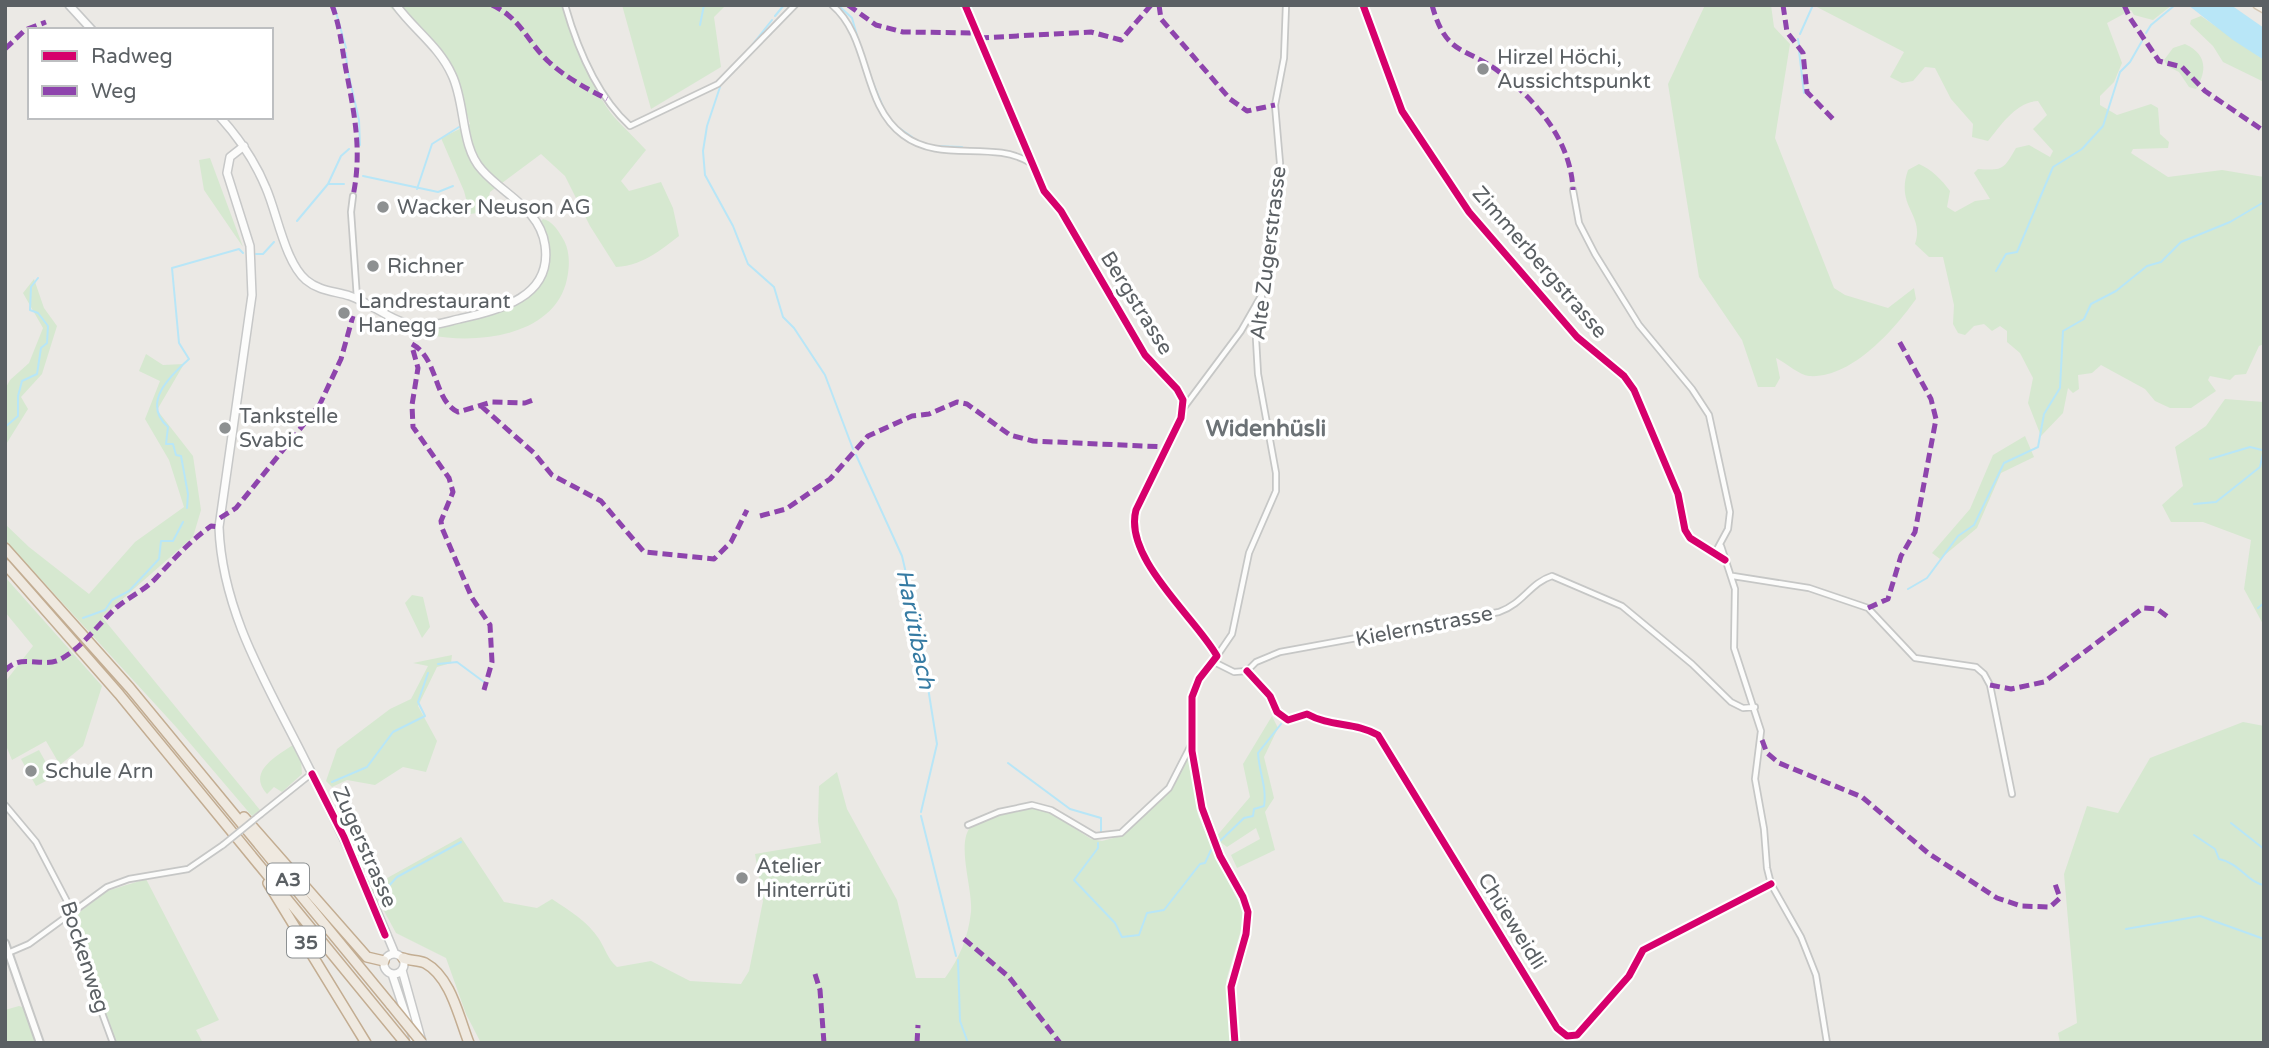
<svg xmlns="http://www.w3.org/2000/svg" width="2269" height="1048" font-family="'Varela Round',sans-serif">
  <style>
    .green { fill: #d6e8d0 }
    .water { fill: #b8e6f7 }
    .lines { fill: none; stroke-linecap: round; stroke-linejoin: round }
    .stream { stroke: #b8e6f7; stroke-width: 2 }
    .minor-casing { stroke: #c6c7c6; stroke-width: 8 }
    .tertiary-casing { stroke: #c6c7c6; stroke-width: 10 }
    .secondary-casing { stroke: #c7c8c8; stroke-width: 10 }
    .primary-casing { stroke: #d4c6b2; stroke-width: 10 }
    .motorway-casing { stroke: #c3ad92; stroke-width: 12 }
    .minor { stroke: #fcfcfb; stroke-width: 4.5 }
    .tertiary { stroke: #fcfcfb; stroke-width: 6 }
    .secondary { stroke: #fcfcfb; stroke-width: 7 }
    .primary { stroke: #f3efe7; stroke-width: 7 }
    .motorway { stroke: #efe9e0; stroke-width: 9 }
    .minor-bridge-casing { stroke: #c6c7c6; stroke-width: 8; stroke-linecap: butt }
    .motorway-bridge-casing { stroke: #c3ad92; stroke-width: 12; stroke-linecap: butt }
    .minor-bridge { stroke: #fcfcfb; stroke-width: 4.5 }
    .motorway-bridge { stroke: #efe9e0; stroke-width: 9 }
    .quiet { stroke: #8e44ad; stroke-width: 5; stroke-dasharray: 10 5; stroke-linecap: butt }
    .cycleway-casing { stroke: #fff; stroke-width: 11 }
    .cycleway { stroke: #d6006c; stroke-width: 7 }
    .poi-dot { fill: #8d9091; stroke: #fff; stroke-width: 2.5 }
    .labels { text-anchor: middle; stroke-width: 7; stroke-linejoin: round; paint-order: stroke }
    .shield { fill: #fff; stroke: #8c9092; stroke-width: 2 }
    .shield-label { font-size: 19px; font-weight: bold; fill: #5b6064 }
    .poi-label { font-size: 21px; fill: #5b6064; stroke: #fff; text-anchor: start }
    .street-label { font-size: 21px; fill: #5b6064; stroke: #fff }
    .neighbourhood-label { font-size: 23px; font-weight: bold; fill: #6c7276; stroke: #fff }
    .water-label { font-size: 23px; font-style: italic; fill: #367ba3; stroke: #fff }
  </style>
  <rect width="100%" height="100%" fill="#ebe9e5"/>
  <path class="green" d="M388,5H563C573,40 592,91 615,118C625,129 636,139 646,150L621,181L629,191L661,182L673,208L679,236C660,251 641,266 616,267L590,226L565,176L541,154L490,192L486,212L470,214L464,191L441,138L470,124L453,69Z
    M622,5H726L714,17L721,67L651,109Z
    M1705,5H1771L1774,27L1790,44L1775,138L1834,288L1845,295L1888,308L1914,288L1916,299C1894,330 1851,379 1809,376C1799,375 1786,363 1776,358L1780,378L1775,387H1758L1742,340L1699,277L1668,84Z
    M1813,5H2172L2153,20L2134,15L2131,10L2107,23L2122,63L2114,82L2100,96V105L2117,115L2151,104L2158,108L2160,134L2169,142L2168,148L2133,149L2131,153L2168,177L2222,170L2264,177V344L2259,346L2246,374L2235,375L2230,380L2210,376L2208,380L2216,391L2191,408H2170L2155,401L2145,389L2101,365L2092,373L2078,375L2079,389L2073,393L2068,388L2063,413L2041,436L2028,403L2033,378L2020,353L2007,342V331L2000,326L1992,331L1984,324L1974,326L1965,335L1958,333L1953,324L1954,305L1943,257H1929L1915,244C1925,214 1895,207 1908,170L1919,164C1931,169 1942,180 1950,191L1947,207L1955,212L1975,201L1990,199L1974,173L1978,169C2003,171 2004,169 2016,148L2029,145L2050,157L2053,151L2033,129L2047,115L2038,101C2016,102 2001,125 1988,141L1972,137L1973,124L1951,99L1935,68L1925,67L1913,81L1902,83L1890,77L1904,52Z
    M2201,16L2264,60V82L2223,62L2213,46L2190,24L2191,20Z
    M2185,44C2206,54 2208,69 2196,89L2189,87L2179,72L2167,66L2164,60L2173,48Z
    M210,158L243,247L204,190L199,160Z
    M543,219C552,221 557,229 562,237C570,249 570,265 567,279C555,336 477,345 430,335L436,327C490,315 579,301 540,222Z
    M34,279L44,308L57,326L42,374L21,397L28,409L5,446V389L10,380L29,363L43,328L23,293Z
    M146,354L163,365L184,364L157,410L193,456L201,510L193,537L102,617L260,810L252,816L177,728L5,540V524L29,547L89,594L135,542L184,507L169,460L145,419L160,381L139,371Z
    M2225,399L2264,402V626L2244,589L2251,540L2203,522H2171L2162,505L2183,486L2175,447L2206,426Z
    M2025,436L2034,457L2001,473L1977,528L1940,559L1932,553L1970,509L1993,455Z
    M5,577L102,686L83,746L60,765L46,741L12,760L5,743V682L33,646L5,612Z
    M412,595L423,597L430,627L422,638L405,603Z
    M452,655L451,663L437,667L418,706L437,741L426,772L403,767L375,785L347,780L332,787L326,781L337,749L390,709L411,699L428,666L413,663Z
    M1272,716L1278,728L1264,757L1274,798L1265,812L1275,850L1237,868L1231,855L1260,839L1256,828L1227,847L1215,838L1250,797L1243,764Z
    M2243,722L2264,726V1043H2060L2058,1033L2077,1023L2064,874L2087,806L2118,813L2150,758Z
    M293,745L301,759L302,774L282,792L274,787L267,794C247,772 275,757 293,745Z
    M39,750L54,777L36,786L21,759Z
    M1188,754L1198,815L1218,863L1243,910V923L1226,981L1230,1043H481L466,1014L446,958L396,933L371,887L461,837L504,902L537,908L552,899C570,911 587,921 599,939C606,950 607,958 617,967L651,961L690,981L741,984L749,971L763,901L755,854L821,843L818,821L819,786L837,772L847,809L897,900L916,978H945C960,957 968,938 971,912C973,887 955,842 972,825L994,816L1032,807L1048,811L1091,839L1102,841L1121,836L1169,792Z
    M146,879L219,1020L196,1030L203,1043H114C101,999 81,959 77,914L107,891Z
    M19,1006L25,1008L38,1043H5V1010Z"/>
  <path class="water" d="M2188,5H2231L2264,28V60L2233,40Z"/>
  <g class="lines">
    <path class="stream" d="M334,5L346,48
      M838,5L852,18L858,39
      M775,16L784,5
      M700,25L704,5
      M2146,33L2151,25L2175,5
      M1800,34L1813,5
      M1798,39L1799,45
      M749,49L772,20
      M1799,51L1804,93
      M346,53L347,67
      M868,71L883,107
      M348,72L359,120L360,145
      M720,87L707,126L703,151L705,175L733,226L748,264L774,287L783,317L794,328L825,375L853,449
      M899,128L912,137
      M933,146L962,147
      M363,176L438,192L453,186
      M329,184H344
      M417,189L432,144L459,127
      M297,221L328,184L341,156L349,149
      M256,254H263L274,242
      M1996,271L2006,254L2017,252L2053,167L2082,149L2103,126L2120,72L2130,62L2142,41
      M5,427L18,416V396L22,381L37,374L41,348L47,343L48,326L38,313L30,310L31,287L38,278
      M856,455L902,556L918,625L937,744L921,812
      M2210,459L2250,447L2262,450
      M2194,504L2216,502L2260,467L2264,449
      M187,508L188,494L181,456L176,455L173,444H166L168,427C141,403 170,376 189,359L179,343L172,268L239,249L243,253
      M1908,589L1927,578L1958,536L1974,525L2004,463L2038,447L2044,414L2060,388L2063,331L2084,319L2091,304L2116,291L2147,266L2161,262L2181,242L2230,222L2264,202
      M2258,608L2264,603
      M83,618L105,610L112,600L129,591L159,559L161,541H173L183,522
      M438,664L457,662L484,682
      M1008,763L1070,809L1101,818V832
      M332,782L367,767L393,732L425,716L418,702L428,673
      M921,816L956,956
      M2231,823L2264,849
      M2194,835L2215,849L2219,859C2240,863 2248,883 2264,885
      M1219,842L1244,818L1253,816L1254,809L1264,806C1267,787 1259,772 1258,753L1281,724
      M1098,843V848L1074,880L1115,923L1122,937L1139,935L1147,913L1164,910L1200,864L1205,863L1211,850
      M375,892L386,889L397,877L461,842
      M2126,929L2200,916L2264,939
      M958,960L960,1021L968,1043"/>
    <defs>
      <path id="minor" d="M565,5C577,47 597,96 630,126L718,84L795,5
        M832,5C871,38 861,104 903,135C941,164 992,139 1031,163
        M1363,5L1402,111L1469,212L1577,337L1624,376L1634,390L1678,494L1685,530L1690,538L1725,560
        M1573,190L1579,223L1595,254L1639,325L1692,389L1709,415L1730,512L1728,529L1715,553
        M353,196L351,212L357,298
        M1185,406L1241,331L1261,296
        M1721,546L1735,589L1734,648L1761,731L1755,779L1764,829L1767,868L1771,884L1801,937L1816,975L1827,1043
        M1733,576L1809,588L1868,608L1915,658L1976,667L1984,674L1990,685L2012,794
        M1217,656L1232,634L1249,553L1276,491V473L1258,374L1256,339L1280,163L1275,105L1284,58L1286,5
        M1214,662L1234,672L1247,671L1256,662L1280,652L1499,612C1524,603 1530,583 1552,576L1622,606L1692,664L1731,702L1743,708L1755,707
        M1247,671L1270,696L1277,712L1288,720L1307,714C1330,727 1356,722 1378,735L1557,1028L1567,1036L1577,1035L1629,976L1643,950L1771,884
        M5,805L36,842L70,907L88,975L113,1043
        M261,814L311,774
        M968,825L999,812L1032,805L1051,810L1095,836L1121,833L1169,788L1191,745
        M8,953L29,944L107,887L129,879L188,869L223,845"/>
      <path id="tertiary" d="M965,5L1044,191L1061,211L1145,355L1177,389L1183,400L1181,418L1136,510C1123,558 1196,618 1217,656L1199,679L1192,697V751L1202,808L1220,856L1243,897L1248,912L1246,934L1231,987L1235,1043
        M5,943L40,1043"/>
      <path id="secondary" d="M69,5L92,30
        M220,117C239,138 255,161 266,188C277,213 285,262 306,280C319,291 334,291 350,296C373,304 393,323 418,326C431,327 446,322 459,319C498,310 553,298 545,245C540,209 504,195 482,170C460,146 466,104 452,75C439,46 414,30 396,5
        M244,146L230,157L227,173L250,246L252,295L219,527C222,613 268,686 305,760C337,823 368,888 395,954
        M384 964a10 10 0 1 1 20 0a10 10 0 1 1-20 0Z
        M402,970L422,1042
        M392,974L415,1043"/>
      <path id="primary" d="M2257,5L2264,9"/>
      <path id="motorway" d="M5,548L130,688L391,1005
        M5,564L119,694L405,1043
        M244,817L367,957L384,961
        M268,883L366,1043
        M403,958C410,961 418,960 425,963C451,977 459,1018 469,1043"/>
    </defs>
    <use href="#minor" class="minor-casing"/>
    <use href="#tertiary" class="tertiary-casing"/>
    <use href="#secondary" class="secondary-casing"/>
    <use href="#primary" class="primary-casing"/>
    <use href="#motorway" class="motorway-casing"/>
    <use href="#minor" class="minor"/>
    <use href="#tertiary" class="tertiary"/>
    <use href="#secondary" class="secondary"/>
    <use href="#primary" class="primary"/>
    <use href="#motorway" class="motorway"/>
    <defs>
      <path id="minor-bridge" d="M223,845L261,814"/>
      <path id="motorway-bridge" d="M391,1005L422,1043"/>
    </defs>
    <use href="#minor-bridge" class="minor-bridge-casing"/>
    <use href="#motorway-bridge" class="motorway-bridge-casing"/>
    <use href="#minor-bridge" class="minor-bridge"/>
    <use href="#motorway-bridge" class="motorway-bridge"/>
    <path class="quiet" d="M332,5C341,29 342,51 347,75C355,117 362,153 353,196
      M492,5C522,19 526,41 550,63C567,78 587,89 607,99
      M848,5L876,25L903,32L977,33
      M1159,5L1161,19L1230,99L1247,111L1275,105
      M1432,5C1446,56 1464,46 1498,71C1537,101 1571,141 1573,190
      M1783,5L1787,32L1803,53L1807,92L1833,119
      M2124,5L2130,18L2159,61L2182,67L2205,91L2264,131
      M979,38L1091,32L1121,40L1151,5
      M5,49L25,30L46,22
      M412,344C439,359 433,400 458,412L492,402L525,403L536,399
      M413,350L418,368L412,405L413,427L449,478L453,492L441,521L442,528L472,598L490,625L492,662L484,690
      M481,406L534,453L552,475L601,501L644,552L714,559L731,542L747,510
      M760,516L786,509L830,479L868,436L912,416L929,414L957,402L967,404L1010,435L1033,441L1166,447
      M220,518L236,508L250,491L320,404L341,359L353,316
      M1868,608L1888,599L1901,556L1915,532L1936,419L1931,399L1899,341
      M5,671C20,652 42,669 61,659C83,647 98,624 117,607C129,597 145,590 156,578C174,559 189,542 211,526L219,527
      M1990,685L2011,689L2044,682L2143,608L2157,609L2168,617
      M1762,740L1767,753L1779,763L1862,797L1928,853L1997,898L2021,906L2050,907L2060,898L2054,881
      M964,939L1009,977L1060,1043
      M815,974L820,990L824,1043
      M917,1043L918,1025"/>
    <defs>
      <path id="cycleway" d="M965,5L1044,191L1061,211L1145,355L1177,389L1183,400L1181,418L1136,510C1123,558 1196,618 1217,656L1199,679L1192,697V751L1202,808L1220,856L1243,897L1248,912L1246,934L1231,987L1235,1043
        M1363,5L1402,111L1469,212L1577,337L1624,376L1634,390L1678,494L1685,530L1690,538L1725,560
        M1247,671L1270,696L1277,712L1288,720L1307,714C1330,727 1356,722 1378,735L1557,1028L1567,1036L1577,1035L1629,976L1643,950L1771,884
        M312,774L344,837L385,935"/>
    </defs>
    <use href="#cycleway" class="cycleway-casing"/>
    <use href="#cycleway" class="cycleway"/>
  </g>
  <g class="poi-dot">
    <circle cx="1483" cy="69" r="7"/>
    <circle cx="383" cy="207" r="7"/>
    <circle cx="373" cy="266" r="7"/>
    <circle cx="344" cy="313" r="7"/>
    <circle cx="225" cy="428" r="7"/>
    <circle cx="31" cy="771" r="7"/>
    <circle cx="742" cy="878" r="7"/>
  </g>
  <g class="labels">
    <g class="shield">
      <rect x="267" y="863.5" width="42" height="31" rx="5"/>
      <rect x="287" y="926.5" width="38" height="31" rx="5"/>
    </g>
    <g class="shield-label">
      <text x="288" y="886">A3</text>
      <text x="306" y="949">35</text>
    </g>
    <g class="poi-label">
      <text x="1497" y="64">Hirzel Höchi,<tspan x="1497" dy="24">Aussichtspunkt</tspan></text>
      <text x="397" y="214">Wacker Neuson AG</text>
      <text x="387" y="273">Richner</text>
      <text x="358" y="308">Landrestaurant<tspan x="358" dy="24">Hanegg</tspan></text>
      <text x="239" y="423">Tankstelle<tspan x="239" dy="24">Svabic</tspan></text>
      <text x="45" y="778">Schule Arn</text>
      <text x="756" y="873">Atelier<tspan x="756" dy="24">Hinterrüti</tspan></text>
    </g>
    <g class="street-label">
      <text transform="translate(1268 253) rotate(-83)" y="7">Alte Zugerstrasse</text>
      <text transform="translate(1540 262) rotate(49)" y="7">Zimmerbergstrasse</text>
      <text transform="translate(1137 303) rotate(58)" y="7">Bergstrasse</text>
      <text transform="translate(1424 626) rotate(-11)" y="7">Kielernstrasse</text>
      <text transform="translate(365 847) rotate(66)" y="7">Zugerstrasse</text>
      <text transform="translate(1512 921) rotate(58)" y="7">Chüeweidli</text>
      <text transform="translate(85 957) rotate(72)" y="7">Bockenweg</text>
    </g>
    <g class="neighbourhood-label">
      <text x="1266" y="436">Widenhüsli</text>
    </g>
    <g class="water-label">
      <text transform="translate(916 629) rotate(79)" y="8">Harütibach</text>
    </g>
  </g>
  <rect width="2269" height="1048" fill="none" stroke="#5b6064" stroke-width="14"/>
  <rect x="28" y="28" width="245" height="91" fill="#ffffff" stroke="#bdbfc1" stroke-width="2"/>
  <rect x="42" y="51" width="35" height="10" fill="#d6006c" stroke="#bdbfc1" stroke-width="2"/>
  <text x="91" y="63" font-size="21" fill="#5b6064">Radweg</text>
  <rect x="42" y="86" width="35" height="10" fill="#8e44ad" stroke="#bdbfc1" stroke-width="2"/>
  <text x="91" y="98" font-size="21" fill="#5b6064">Weg</text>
</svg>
